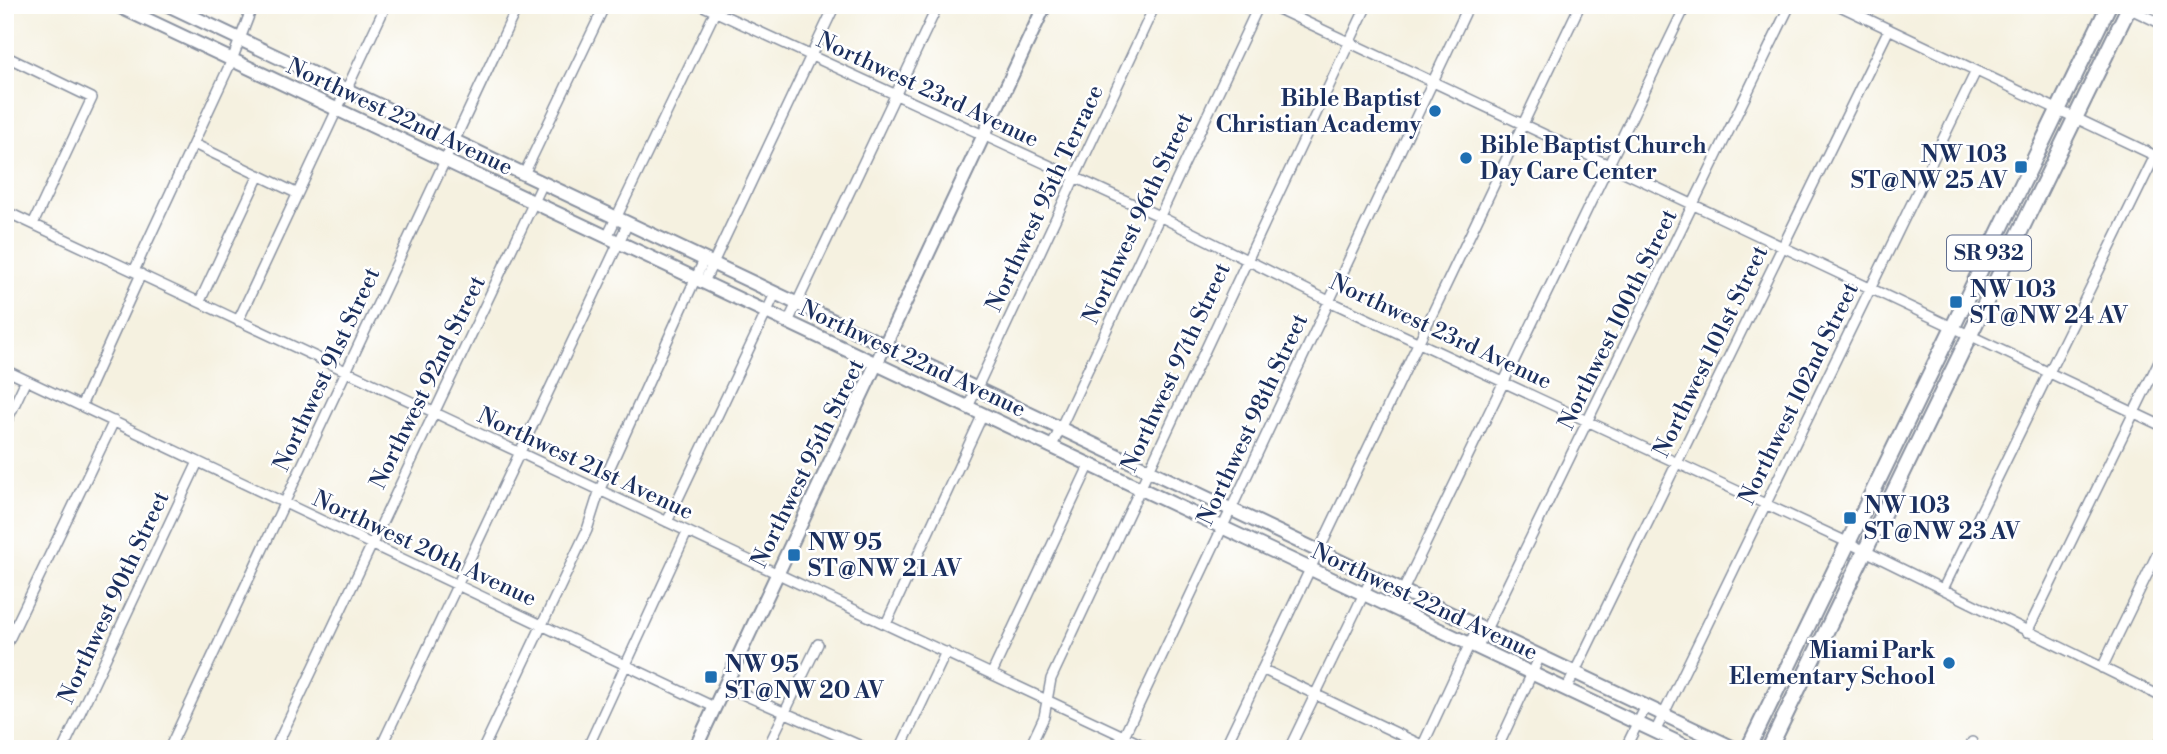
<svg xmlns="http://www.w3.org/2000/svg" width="2167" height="754" font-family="'Libre Bodoni',serif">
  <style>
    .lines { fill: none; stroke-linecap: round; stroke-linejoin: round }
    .street-casing { stroke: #88909f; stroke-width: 12 }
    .secondary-casing { stroke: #88909f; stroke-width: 16 }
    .primary-casing { stroke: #88909f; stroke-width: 18 }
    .street { stroke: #fff; stroke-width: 9 }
    .secondary { stroke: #fff; stroke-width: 12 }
    .primary { stroke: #fff; stroke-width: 14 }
    .poi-dot { fill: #1f6fb2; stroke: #fff; stroke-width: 2.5 }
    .labels { text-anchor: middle; stroke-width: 5; stroke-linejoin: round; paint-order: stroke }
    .shield { fill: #fff; stroke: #5f6d8e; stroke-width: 2 }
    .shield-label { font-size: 21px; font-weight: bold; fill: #1b2f5e }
    .street-label { font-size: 23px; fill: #1b2f5e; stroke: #fff }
    .poi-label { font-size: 23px; font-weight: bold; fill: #1b2f5e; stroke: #fff; text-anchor: start }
  </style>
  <rect width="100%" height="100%" fill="#fff"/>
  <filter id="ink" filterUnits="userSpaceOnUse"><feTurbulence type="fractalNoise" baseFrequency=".0143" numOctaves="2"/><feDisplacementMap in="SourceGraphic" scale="14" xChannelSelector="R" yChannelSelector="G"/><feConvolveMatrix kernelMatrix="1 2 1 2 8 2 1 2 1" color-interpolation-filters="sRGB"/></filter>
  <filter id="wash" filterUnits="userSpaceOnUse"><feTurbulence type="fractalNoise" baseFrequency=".00686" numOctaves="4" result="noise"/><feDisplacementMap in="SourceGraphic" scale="28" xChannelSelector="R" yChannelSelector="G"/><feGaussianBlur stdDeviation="1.57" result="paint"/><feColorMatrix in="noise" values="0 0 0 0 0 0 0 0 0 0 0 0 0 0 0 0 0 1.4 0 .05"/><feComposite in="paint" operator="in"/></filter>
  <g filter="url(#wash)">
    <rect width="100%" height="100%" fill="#f5f1e0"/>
  </g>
  <g filter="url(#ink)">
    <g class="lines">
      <defs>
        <path id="street" d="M701,5L1159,216L1329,301L1847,542L2162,697
          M1270,5L2162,426
          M1838,5L2162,159
          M2124,6L2162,24
          M5,56L92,98L33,224
          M194,144L296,193
          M524,174L605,5
          M5,211L1151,749
          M607,237L715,12L726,5
          M134,271L232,60L253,5
          M704,282L835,5
          M200,301L259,175
          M238,321L386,5
          M788,322L938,5
          M5,370L714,707
          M81,406L141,274
          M968,407L1155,5
          M5,425L26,380
          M1051,448L1259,5
          M667,522L775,294
          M1943,589L2155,156
          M1394,609L1686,5
          M886,624L983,414
          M2027,632L2162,355
          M5,648L114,421
          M1477,648L1790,5
          M2102,668L2162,544
          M1262,669L1430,749
          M992,673L1089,466
          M724,686L868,749
          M1566,690L1889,29
          M1655,732L1976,71
          M1124,736L1469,5
          M5,747L9,749
          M63,749L198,462
          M169,749L518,5
          M275,749L543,183
          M380,749L628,223
          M483,749L587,530L600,489L704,260
          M587,749L687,532
          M767,749L818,644
          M900,749L946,652
          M1029,749L1044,717L1051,679L1367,5
          M1224,749L1580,5
          M1289,749L1373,575
          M1421,749L1478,626
          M1497,749L1540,656
          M1625,749L1646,706
          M1969,749L1972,742
          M2157,749L2162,739"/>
        <path id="secondary" d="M116,5L1692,749
          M168,5L1736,749
          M695,749L1045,5"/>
        <path id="primary" d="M1748,749L2109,5
          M1769,749L2130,5"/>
      </defs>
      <use href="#street" class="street-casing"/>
      <use href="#secondary" class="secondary-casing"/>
      <use href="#primary" class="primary-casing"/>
      <use href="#street" class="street"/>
      <use href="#secondary" class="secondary"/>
      <use href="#primary" class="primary"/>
    </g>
  </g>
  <g class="poi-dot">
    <circle cx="1435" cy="111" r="7"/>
    <circle cx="1466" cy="158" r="7"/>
    <rect x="2014" y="160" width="14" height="14" rx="3.5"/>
    <rect x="1949" y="295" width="14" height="14" rx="3.5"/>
    <rect x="1843" y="511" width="14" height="14" rx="3.5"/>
    <rect x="787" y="548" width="14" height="14" rx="3.5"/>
    <circle cx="1949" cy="663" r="7"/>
    <rect x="704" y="670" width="14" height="14" rx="3.5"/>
  </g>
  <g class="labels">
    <rect class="shield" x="1947" y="235.5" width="84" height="35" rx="5"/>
    <g class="shield-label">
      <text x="1989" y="260">SR 932</text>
    </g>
    <g class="street-label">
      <text transform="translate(928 89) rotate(25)" y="8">Northwest 23rd Avenue</text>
      <text transform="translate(400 116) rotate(25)" y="8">Northwest 22nd Avenue</text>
      <text transform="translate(1044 198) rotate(-65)" y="8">Northwest 95th Terrace</text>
      <text transform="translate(1137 218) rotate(-65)" y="8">Northwest 96th Street</text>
      <text transform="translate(1617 319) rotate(-64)" y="8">Northwest 100th Street</text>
      <text transform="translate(1441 331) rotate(25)" y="8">Northwest 23rd Avenue</text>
      <text transform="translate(1710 351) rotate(-64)" y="8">Northwest 101st Street</text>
      <text transform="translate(913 358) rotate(25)" y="8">Northwest 22nd Avenue</text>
      <text transform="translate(1175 367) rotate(-65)" y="8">Northwest 97th Street</text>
      <text transform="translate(326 369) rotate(-65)" y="8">Northwest 91st Street</text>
      <text transform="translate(427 382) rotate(-64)" y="8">Northwest 92nd Street</text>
      <text transform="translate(1798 393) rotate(-64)" y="8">Northwest 102nd Street</text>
      <text transform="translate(1252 419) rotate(-65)" y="8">Northwest 98th Street</text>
      <text transform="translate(586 463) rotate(25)" y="8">Northwest 21st Avenue</text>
      <text transform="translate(807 463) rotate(-64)" y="8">Northwest 95th Street</text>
      <text transform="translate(425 548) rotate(25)" y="8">Northwest 20th Avenue</text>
      <text transform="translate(113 597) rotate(-65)" y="8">Northwest 90th Street</text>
      <text transform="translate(1425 601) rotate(25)" y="8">Northwest 22nd Avenue</text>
    </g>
    <g class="poi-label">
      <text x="1421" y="106" text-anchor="end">Bible Baptist<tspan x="1421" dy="26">Christian Academy</tspan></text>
      <text x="1480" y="153">Bible Baptist Church<tspan x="1480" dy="26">Day Care Center</tspan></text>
      <text x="2007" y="162" text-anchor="end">NW 103<tspan x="2007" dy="26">ST@NW 25 AV</tspan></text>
      <text x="1970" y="297">NW 103<tspan x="1970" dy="26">ST@NW 24 AV</tspan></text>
      <text x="1864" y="513">NW 103<tspan x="1864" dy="26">ST@NW 23 AV</tspan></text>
      <text x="808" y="550">NW 95<tspan x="808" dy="26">ST@NW 21 AV</tspan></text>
      <text x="1935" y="658" text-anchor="end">Miami Park<tspan x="1935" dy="26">Elementary School</tspan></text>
      <text x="725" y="672">NW 95<tspan x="725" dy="26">ST@NW 20 AV</tspan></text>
    </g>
  </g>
  <rect width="2167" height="754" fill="none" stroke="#fff" stroke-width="28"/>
</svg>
